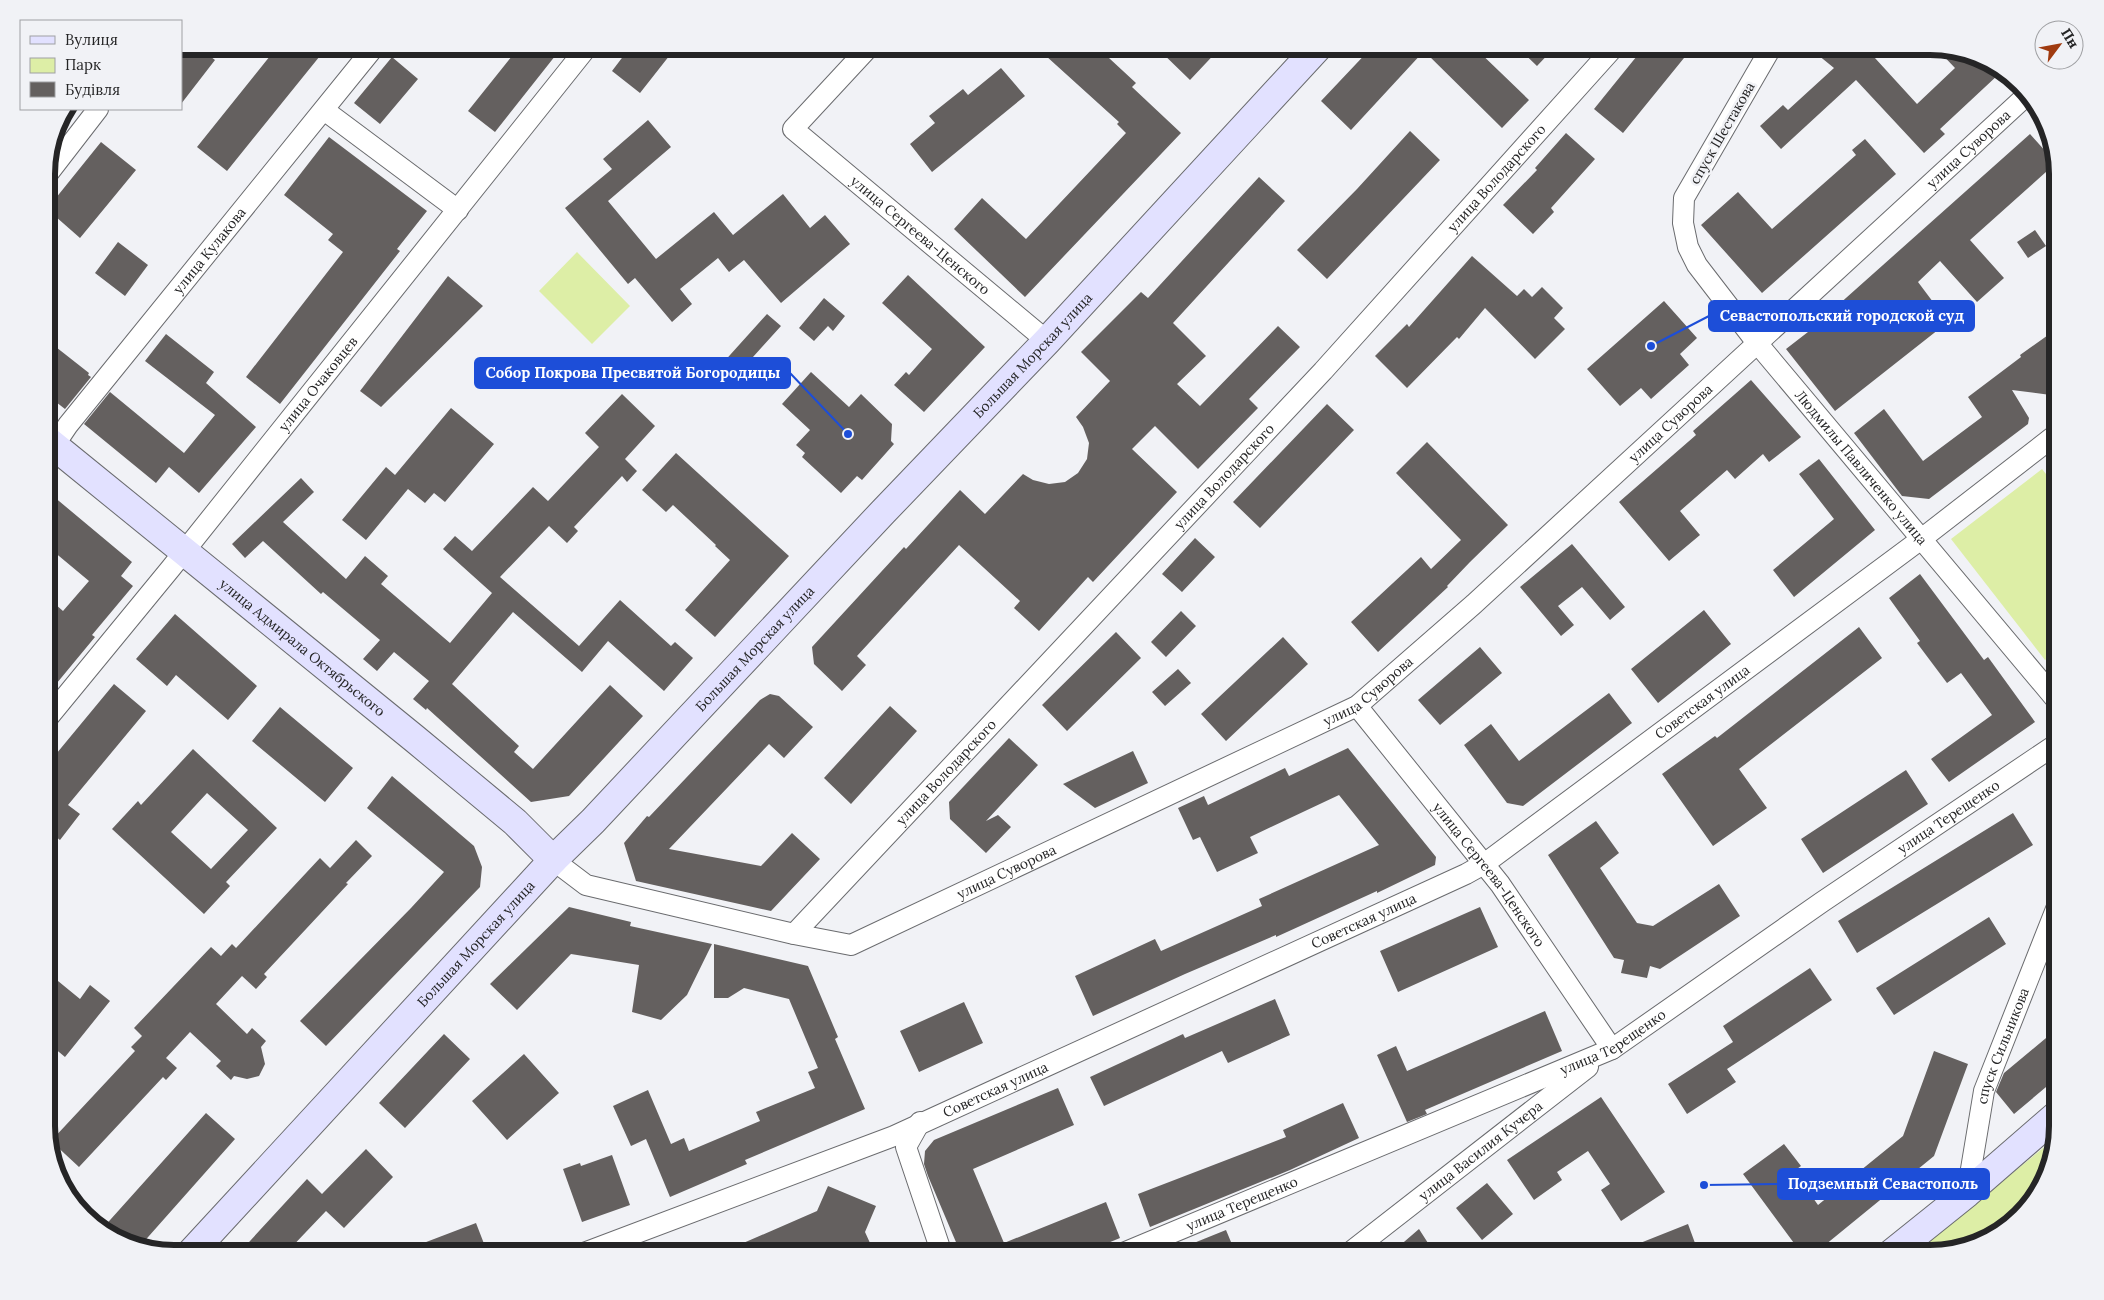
<svg xmlns="http://www.w3.org/2000/svg" width="2104" height="1300" font-family="Lora,serif">
  <style>
    .green { fill: #ddeea6 }
    .building { fill: #64605f; fill-rule: evenodd }
    .lines { fill: none; stroke-linecap: round; stroke-linejoin: round }
    .street-casing { stroke: #6a6b6e; stroke-width: 22 }
    .secondary-casing { stroke: #6a6b6e; stroke-width: 30 }
    .street { stroke: #fff; stroke-width: 20 }
    .secondary { stroke: #e2e1ff; stroke-width: 28 }
    .labels { text-anchor: middle; stroke-width: 5; stroke-linejoin: round; paint-order: stroke }
    .street-label { font-size: 14px; fill: #252526; stroke: #f1f2f6 }
    .rim { fill: none; stroke: #252526; stroke-width: 6 }
    .leader { fill: none; stroke: #1d4ed8; stroke-width: 2 }
    .callout-dot { fill: #1d4ed8; stroke: #f1f2f6; stroke-width: 2 }
    .callout { fill: #1d4ed8; stroke: #1d4ed8; stroke-width: 2 }
    .callout-label { font-size: 15px; text-anchor: middle; font-weight: bold; fill: #fff }
  </style>
  <rect width="100%" height="100%" fill="#f1f2f6"/>
  <path class="green" d="M577,252L630,306L592,344L539,291Z
    M2042,469L2058,489V650L2045,660L1951,539Z
    M2054,1139L2040,1190L1994,1236L1930,1254H1914Z"/>
  <path class="building" d="M181,46H197L215,60L181,104Z
    M278,46H328L227,171L197,147Z
    M520,46H563L495,132L468,111Z
    M631,46H677L640,93L612,71Z
    M1035,46H1096L1136,83L1132,87L1181,133L1025,297L954,229L982,198L1026,239L1126,133L1117,124L1119,122Z
    M1155,46H1222L1190,80Z
    M1373,46H1473L1529,100L1502,128L1424,51L1351,130L1321,101Z
    M1516,46H1556L1537,66Z
    M1645,46H1669L1684,58L1623,133L1594,109Z
    M1807,46H1864L1917,104L1955,68L1936,48L1987,62L1999,74L1940,129L1945,134L1924,153L1856,80L1781,149L1760,126L1783,105L1788,110L1834,68Z
    M392,57L418,79L380,124L354,103Z
    M1001,68L1025,96L932,172L910,144L935,123L929,116L963,89L968,95Z
    M648,120L671,147L608,201L656,259L714,212L733,235L783,194L810,228L825,215L850,244L781,303L744,260L729,272L718,258L680,289L692,304L672,322L635,278L628,284L565,208L612,169L603,159Z
    M1410,131L1440,160L1327,279L1297,250L1357,189Z
    M1566,133L1595,159L1551,208L1554,212L1533,234L1503,205L1537,170L1535,168Z
    M2030,134L2056,163L1970,240L2004,278L1977,302L1940,261L1918,282L1948,322L1835,411L1786,349L1839,308L1837,306Z
    M329,137L427,211L397,249L400,251L280,404L246,377L343,252L328,240L333,234L284,195Z
    M1865,139L1896,174L1762,293L1701,225L1738,192L1772,229L1856,155L1852,150Z
    M101,142L136,170L80,238L47,209Z
    M1259,177L1285,201L1173,323L1206,356L1177,384L1200,406L1278,326L1300,347L1249,399L1258,408L1198,469L1155,426L1132,449L1177,492L1093,582L1088,577L1039,631L1014,608L1020,601L959,545L857,656L866,665L842,691L814,664L812,647L904,547L906,549L960,490L985,514L1023,474L1033,480L1049,484L1065,482L1078,473L1087,459L1089,443L1083,427L1076,417L1110,381L1081,352L1141,292L1148,298Z
    M2035,230L2046,246L2028,258L2017,242Z
    M118,242L148,265L125,296L95,273Z
    M1472,256L1517,296L1524,289L1532,297L1542,287L1563,308L1554,318L1565,329L1535,359L1485,308L1459,339L1457,337L1407,388L1375,356L1407,324L1409,327Z
    M908,275L985,347L924,412L894,385L906,372L909,375L932,349L882,303Z
    M448,276L483,306L381,407L360,391Z
    M824,298L845,316L833,331L828,326L814,341L799,328Z
    M1664,301L1697,338L1680,354L1689,365L1651,399L1641,388L1620,406L1587,369Z
    M767,314L781,326L726,387L712,375Z
    M2058,328V396L2012,390L2029,418L2028,424L1929,499L1902,496L1854,433L1884,409L1923,461L1982,417L1968,397L2021,357L2020,355Z
    M166,334L214,372L206,383L256,427L199,493L169,467L156,483L84,424L110,392L184,453L215,415L145,361Z
    M47,340L89,373L88,375L91,377L65,409L47,395Z
    M811,372L849,407L861,394L892,424L891,441L894,444L862,480L857,476L841,493L802,457L805,453L796,445L810,430L782,404Z
    M1751,380L1801,437L1769,462L1763,454L1735,479L1727,470L1680,511L1700,535L1669,561L1619,502L1696,435L1693,431Z
    M622,394L655,426L625,459L637,471L627,482L622,476L574,527L578,531L567,543L549,526L500,577L579,646L620,600L671,646L675,642L693,658L664,691L608,641L582,672L513,612L452,684L519,746L514,752L533,769L610,685L643,716L569,796L531,802L427,708L426,710L413,699L429,681L394,652L377,671L363,659L380,640L323,592L321,594L263,541L245,558L232,544L301,478L314,492L283,522L346,579L365,556L388,576L381,584L450,643L492,593L443,549L455,536L472,551L533,487L548,501L599,447L585,433Z
    M1327,404L1354,430L1260,528L1233,502Z
    M451,408L494,444L445,502L434,493L425,503L408,489L366,540L342,520L386,467L395,475Z
    M1427,442L1508,525L1470,562L1447,586L1448,587L1378,652L1351,622L1421,557L1431,569L1461,540L1396,473Z
    M676,453L789,556L715,637L685,610L730,560L715,546L716,545L673,505L666,512L642,490Z
    M1819,459L1875,530L1794,597L1773,570L1834,519L1799,474Z
    M47,491L132,562L121,576L133,586L92,635L95,637L47,695V597L63,611L89,581L47,546Z
    M1195,538L1215,557L1182,592L1162,574Z
    M1572,544L1625,607L1610,620L1582,587L1558,606L1574,625L1561,636L1520,587Z
    M1920,574L1984,660L1988,657L2035,722L1949,782L1931,759L1992,715L1961,673L1947,683L1917,643L1920,641L1889,598Z
    M1704,610L1731,644L1658,703L1631,669Z
    M1181,611L1196,626L1166,657L1151,642Z
    M175,614L257,686L228,720L176,675L167,686L136,659Z
    M1859,627L1882,658L1739,769L1767,808L1713,846L1662,774L1715,736L1717,738Z
    M1116,632L1141,658L1067,731L1042,705Z
    M1283,637L1308,664L1226,741L1201,714Z
    M1480,647L1502,673L1440,725L1418,700Z
    M1178,669L1191,683L1165,706L1152,692Z
    M114,684L146,711L68,805L80,814L60,840L47,830V765Z
    M1609,693L1632,723L1523,806L1507,803L1464,745L1491,724L1519,761Z
    M770,694L779,696L813,727L784,758L769,744L669,849L761,866L792,833L820,859L771,911L636,881L624,843L647,816L649,817L760,700Z
    M890,706L917,731L851,804L824,778Z
    M280,707L353,768L325,802L252,741Z
    M1009,738L1038,765L986,821L998,815L1011,827L986,853L950,819L949,802Z
    M1348,748L1436,857L1435,865L1377,893V891L1276,937V935L1185,974L1093,1016L1075,976L1155,939L1161,951L1262,906L1259,899L1379,845L1339,795L1250,837L1258,853L1217,872L1200,837L1193,840L1178,808L1204,796L1208,805L1285,768L1289,776Z
    M193,749L277,828L226,882L230,886L204,914L112,829L138,801L141,805ZM207,793L248,830L211,869L171,832Z
    M1133,751L1148,783L1095,808L1063,784Z
    M1906,770L1928,804L1823,873L1801,839Z
    M392,776L474,846L482,867L480,887L326,1046L300,1021L411,908L444,872L367,808Z
    M2013,813L2033,845L1857,953L1838,921Z
    M1596,821L1619,853L1600,868L1637,923L1653,926L1719,884L1740,916L1660,969L1650,966L1647,978L1621,973L1624,960L1614,958L1548,855Z
    M356,840L372,856L346,883L348,884L264,974L267,977L256,989L242,976L216,1004L247,1034L252,1028L266,1041L261,1047L265,1064L259,1076L247,1079L234,1076L231,1080L216,1066L221,1061L190,1032L166,1058L177,1068L166,1080L163,1077L79,1167L51,1141L135,1051L131,1047L142,1036L134,1028L211,947L221,956L232,944L236,948L320,858L330,868Z
    M569,907L631,922L630,926L712,944L687,995L661,1020L632,1012L639,965L571,954L517,1010L490,984Z
    M1480,907L1498,947L1398,992L1380,951Z
    M1989,917L2006,944L1894,1015L1876,988Z
    M714,944L808,966L838,1037L835,1039L865,1109L745,1160L747,1164L670,1197L646,1139L631,1146L613,1106L648,1090L671,1144L684,1138L689,1151L760,1121L756,1112L815,1088L808,1072L818,1068L789,999L744,988L728,998H714Z
    M1810,968L1832,1000L1727,1069L1736,1082L1687,1114L1668,1084L1733,1042L1723,1026Z
    M47,972L80,999L90,985L110,1001L65,1057L47,1042L53,1034L47,1029Z
    M1275,999L1290,1035L1228,1063L1222,1051L1104,1106L1090,1077L1183,1034L1185,1038Z
    M964,1002L983,1043L919,1072L900,1031Z
    M1545,1011L1562,1051L1425,1110L1427,1114L1407,1122L1377,1055L1396,1046L1407,1071Z
    M2058,1028V1077L2014,1114L1996,1092L2004,1073Z
    M444,1034L470,1059L405,1128L379,1103Z
    M1934,1051L1968,1064L1934,1156L1814,1254H1802L1743,1174L1784,1144L1801,1166L1794,1171L1818,1205L1903,1136Z
    M524,1054L559,1093L507,1140L472,1101Z
    M1058,1088L1074,1125L973,1169L1004,1243L1106,1202L1120,1238L1081,1254H961L928,1176L924,1164L925,1151L934,1140Z
    M1601,1097L1665,1192L1621,1221L1601,1190L1610,1184L1588,1151L1557,1172L1562,1180L1534,1200L1507,1160Z
    M1343,1103L1359,1138L1290,1170L1150,1227L1138,1194L1286,1137L1283,1130Z
    M206,1113L235,1139L141,1245L110,1236L102,1229Z
    M366,1149L393,1177L344,1228L326,1211L285,1254H238L307,1179L322,1194Z
    M612,1155L630,1205L582,1222L563,1169L580,1163L581,1166Z
    M1487,1183L1513,1214L1482,1240L1456,1208Z
    M828,1186L876,1206L865,1232L875,1254H718L817,1211Z
    M476,1223L488,1254H400V1252Z
    M1688,1224L1699,1254H1615V1253Z
    M1419,1229L1435,1254H1390Z
    M1226,1230L1236,1254H1169V1253Z"/>
  <g class="lines">
    <defs>
      <g id="street">
        <path id="s1" d="M870,46L793,129L1047,341"/>
        <path id="s2" d="M1772,46L1684,198L1683,223L1688,247L1697,265L1757,343L2058,702"/>
        <path d="M324,110L458,210"/>
        <path d="M47,175L98,109"/>
        <path id="s3" d="M47,456L68,425L375,46"/>
        <path id="s4" d="M1357,706L1500,884L1612,1049"/>
        <path id="s5" d="M47,719L171,568L588,46"/>
        <path id="s6" d="M553,860L586,885L794,934L851,945L1357,706L1474,604L2026,96"/>
        <path id="s7" d="M794,934L1323,371L1615,46"/>
        <path d="M920,1122L906,1147L942,1254"/>
        <path id="s8" d="M1967,1193L1984,1091L2058,904"/>
        <path id="s9" d="M581,1254L894,1136L1466,874L1484,864L1920,540L2058,433"/>
        <path id="s10" d="M1121,1254L1612,1049L1822,902L2058,743"/>
        <path id="s11" d="M1348,1254L1588,1067"/>
      </g>
      <g id="secondary">
        <path id="s12" d="M47,440L415,739L515,822L553,860"/>
        <path id="s13" d="M190,1254L553,860L593,821L883,512L1047,341L1319,46"/>
        <path d="M1891,1254L1967,1193L2058,1114"/>
      </g>
    </defs>
    <use href="#street" class="street-casing"/>
    <use href="#secondary" class="secondary-casing"/>
    <use href="#street" class="street"/>
    <use href="#secondary" class="secondary"/>
  </g>
  <g class="labels">
    <g class="street-label">
      <text transform="translate(1722 133) rotate(-60)" y="5">спуск Шестакова</text>
      <text dy="5" stroke="none"><textPath href="#s6" startOffset="1700">улица Суворова</textPath></text>
      <text dy="5" stroke="none"><textPath href="#s7" startOffset="1032">улица Володарского</textPath></text>
      <text dy="5" stroke="none"><textPath href="#s1" startOffset="279">улица Сергеева-Ценского</textPath></text>
      <text dy="5" stroke="none"><textPath href="#s3" startOffset="262">улица Кулакова</textPath></text>
      <text dy="5" stroke="none"><textPath href="#s13" startOffset="1232">Большая Морская улица</textPath></text>
      <text dy="5" stroke="none"><textPath href="#s5" startOffset="431">улица Очаковцев</textPath></text>
      <text dy="5" stroke="none"><textPath href="#s6" startOffset="1295">улица Суворова</textPath></text>
      <text dy="5" stroke="none"><textPath href="#s2" startOffset="506">Людмилы Павличенко улица</textPath></text>
      <text dy="5" stroke="none"><textPath href="#s7" startOffset="628">улица Володарского</textPath></text>
      <text dy="5" stroke="none"><textPath href="#s12" startOffset="329">улица Адмирала Октябрьского</textPath></text>
      <text dy="5" stroke="none"><textPath href="#s13" startOffset="828">Большая Морская улица</textPath></text>
      <text dy="5" stroke="none"><textPath href="#s6" startOffset="890">улица Суворова</textPath></text>
      <text dy="5" stroke="none"><textPath href="#s9" startOffset="1256">Советская улица</textPath></text>
      <text dy="5" stroke="none"><textPath href="#s7" startOffset="222">улица Володарского</textPath></text>
      <text dy="5" stroke="none"><textPath href="#s10" startOffset="941">улица Терещенко</textPath></text>
      <text dy="5" stroke="none"><textPath href="#s6" startOffset="485">улица Суворова</textPath></text>
      <text dy="5" stroke="none"><textPath href="#s4" startOffset="214">улица Сергеева-Ценского</textPath></text>
      <text dy="5" stroke="none"><textPath href="#s9" startOffset="851">Советская улица</textPath></text>
      <text dy="5" stroke="none"><textPath href="#s13" startOffset="422">Большая Морская улица</textPath></text>
      <text dy="5" stroke="none"><textPath href="#s10" startOffset="536">улица Терещенко</textPath></text>
      <text dy="5" stroke="none"><textPath href="#s8" startOffset="152">спуск Сильникова</textPath></text>
      <text dy="5" stroke="none"><textPath href="#s9" startOffset="446">Советская улица</textPath></text>
      <text dy="5" stroke="none"><textPath href="#s11" startOffset="168">улица Василия Кучера</textPath></text>
      <text dy="5" stroke="none"><textPath href="#s10" startOffset="131">улица Терещенко</textPath></text>
    </g>
  </g>
  <path d="M0 0H2104V1300H0ZM174 55H1930A119 119 0 0 1 2049 174V1126A119 119 0 0 1 1930 1245H174A119 119 0 0 1 55 1126V174A119 119 0 0 1 174 55Z" fill="#f1f2f6" fill-rule="evenodd"/>
  <path class="rim" d="M174 55H1930A119 119 0 0 1 2049 174V1126A119 119 0 0 1 1930 1245H174A119 119 0 0 1 55 1126V174A119 119 0 0 1 174 55Z"/>
  <path class="leader" d="M1651 346L1709 316M848 434L790 373M1704 1185L1778 1184"/>
  <g class="callout-dot">
    <circle cx="1651" cy="346" r="5"/>
    <circle cx="848" cy="434" r="5"/>
    <circle cx="1704" cy="1185" r="5"/>
  </g>
  <g class="callout">
    <rect x="1709" y="301" width="265" height="30" rx="5"/>
    <rect x="475" y="358" width="315" height="30" rx="5"/>
    <rect x="1778" y="1169" width="211" height="30" rx="5"/>
  </g>
  <g class="callout-label">
    <text x="1842" y="321">Севастопольский городской суд</text>
    <text x="633" y="378">Собор Покрова Пресвятой Богородицы</text>
    <text x="1883" y="1189">Подземный Севастополь</text>
  </g>
  <rect x="20" y="20" width="162" height="90" fill="#f1f2f6" stroke="#9fa0a3"/>
  <rect x="30" y="36" width="25" height="8" fill="#e2e1ff" stroke="#9fa0a3"/>
  <text x="65" y="45" font-size="15" fill="#252526">Вулиця</text>
  <rect x="30" y="58" width="25" height="15" fill="#ddeea6" stroke="#9fa0a3"/>
  <text x="65" y="70" font-size="15" fill="#252526">Парк</text>
  <rect x="30" y="82" width="25" height="15" fill="#64605f" stroke="#9fa0a3"/>
  <text x="65" y="95" font-size="15" fill="#252526">Будівля</text>
  <g transform="translate(2059 45) rotate(58)"><circle r="24" fill="#f1f2f6" stroke="#9fa0a3"/>
  <path d="M0-4L9 19L0 12L-9 19Z" fill="#a03b10"/>
  <text y="-8" font-size="14" font-weight="bold" text-anchor="middle" fill="#252526">Пн</text>
  </g>
</svg>
